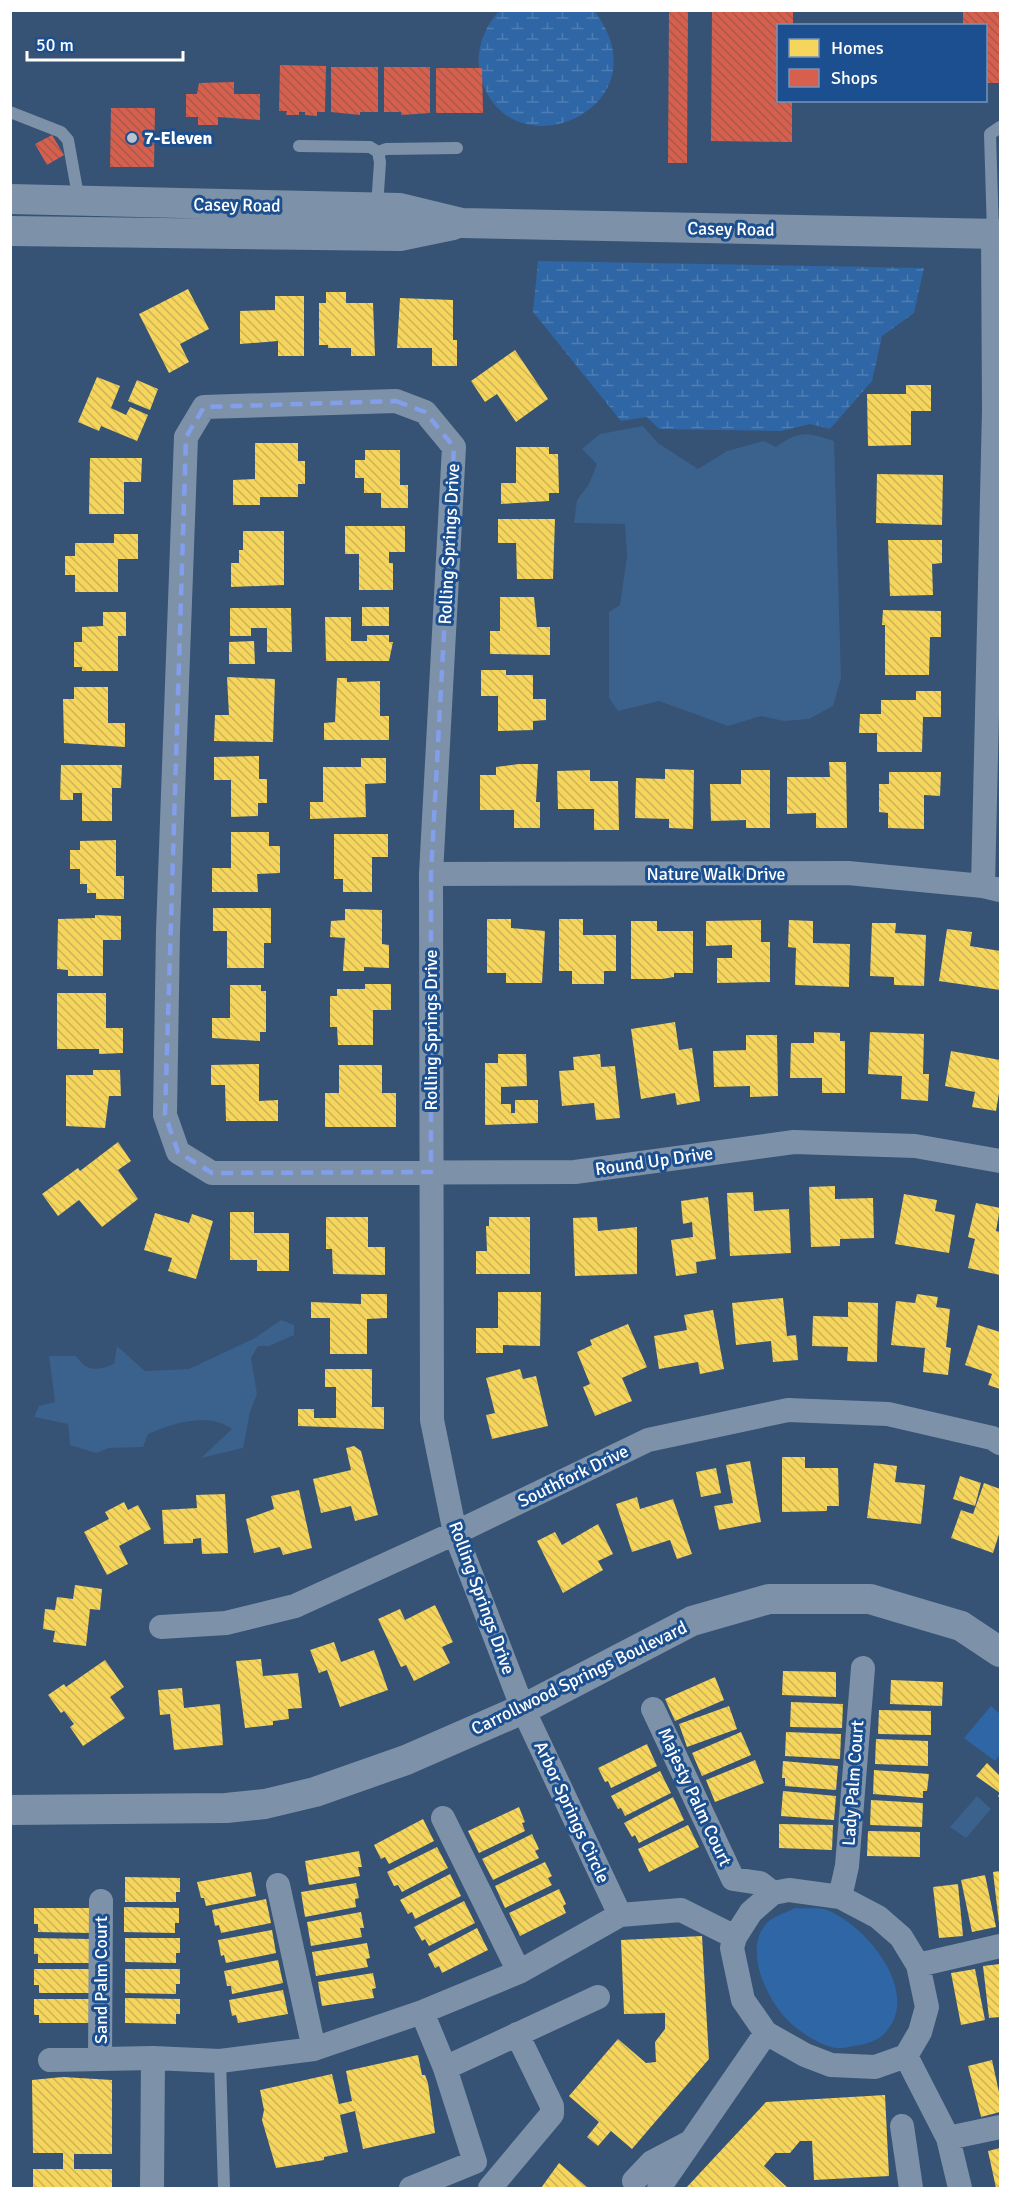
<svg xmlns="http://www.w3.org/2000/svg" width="1011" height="2199" font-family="Signika,sans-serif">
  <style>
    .green { fill: #2f66a5 }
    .wetland { fill: url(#wetland-marsh) }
    .water { fill: #3b618d }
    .homes { fill: url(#homes-back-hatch) }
    .shops { fill: url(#shops-back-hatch) }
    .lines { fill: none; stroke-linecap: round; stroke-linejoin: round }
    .service { stroke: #7d92a8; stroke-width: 12 }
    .minor { stroke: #7d92a8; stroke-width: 24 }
    .tertiary { stroke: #7d92a8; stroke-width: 30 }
    .marked { fill: none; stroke: #839eea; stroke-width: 4.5; stroke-dasharray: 12 8; stroke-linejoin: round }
    .poi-dot { fill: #b9c2ce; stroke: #1b4f8f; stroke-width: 2 }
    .labels { text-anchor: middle; stroke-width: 6; stroke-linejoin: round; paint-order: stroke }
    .poi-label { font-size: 18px; font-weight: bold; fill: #fff; stroke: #1b4f8f; text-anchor: start }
    .street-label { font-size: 18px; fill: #fff; stroke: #1b4f8f }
  </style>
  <defs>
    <pattern id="wetland-marsh" width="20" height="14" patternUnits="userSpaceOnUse" patternTransform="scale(1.5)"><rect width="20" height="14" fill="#2f66a5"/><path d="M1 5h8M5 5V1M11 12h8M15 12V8" fill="none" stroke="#4e7db2"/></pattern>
    <pattern id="homes-back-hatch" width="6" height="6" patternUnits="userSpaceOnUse" patternTransform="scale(1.5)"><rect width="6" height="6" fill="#f6d55c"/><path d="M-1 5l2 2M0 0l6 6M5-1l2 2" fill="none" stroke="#ccb358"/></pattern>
    <pattern id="shops-back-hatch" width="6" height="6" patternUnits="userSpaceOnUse" patternTransform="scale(1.5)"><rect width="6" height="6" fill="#d6604d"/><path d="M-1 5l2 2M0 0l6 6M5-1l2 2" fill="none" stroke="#a6594d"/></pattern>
  </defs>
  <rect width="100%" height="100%" fill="#365274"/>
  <path class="green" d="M991,1706L1000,1714V1754L995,1761L964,1738Z
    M795,1908C805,1909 819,1907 827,1910C868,1926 924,1996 883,2035C875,2042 863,2045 853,2046C848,2047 841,2049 835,2048C817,2044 794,2029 782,2014C764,1992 744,1947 767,1923C773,1916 788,1912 795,1908Z"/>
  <path class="wetland" d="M499,11H593L596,13C667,111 504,177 480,74C475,50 484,28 499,11Z
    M538,261L924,268L914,313L882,336L872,381L830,429L810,424L781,431L659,429L647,417L621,421L533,312Z"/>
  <path class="water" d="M643,426L658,443L698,469L727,451L764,441L776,447C798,430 808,432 834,441L841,678L833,706L809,719L784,721L761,716L728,726L659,701L618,711L609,698V612L620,605L627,556L625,524L574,523L577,500L589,484L597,464L582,449L600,434Z
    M281,1320L294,1325V1335L269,1346H258L251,1358L257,1394L250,1412L243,1448L201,1458L232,1429C209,1412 173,1423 148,1434L143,1447L109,1448L96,1453L70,1445L68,1424L34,1417L39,1406L55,1402L49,1356H76C87,1372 97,1371 114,1364L117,1346L145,1371L189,1369L255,1338Z
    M977,1796L991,1809L966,1838L950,1827Z"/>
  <path class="homes" d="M188,289L209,329L180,344L189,362L169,373L139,314Z
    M326,292H346V303H373L375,356H351V348H328V345H319V303H326Z
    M275,296H304V356H278V341L240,344V311L275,310Z
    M400,298L453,300V340H457V366H432V348H397Z
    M515,350L548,399L516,422L497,394L485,402L471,381Z
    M97,377L120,386L111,408L126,415L130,407L148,415L137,441L101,426L99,431L78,422Z
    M137,380L158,389L150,410L128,401Z
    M906,385H931V411H911V445L868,446L867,394H906Z
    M255,443H298V461H305V484H298V497H260V505H233V480L255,479Z
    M516,447H549V454H558L559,493H549V501L501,504V483H516Z
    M365,450H400V485H408V508H381V493H364V478H355V460H365Z
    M90,458H142L141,482H124V514H89Z
    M877,474L943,475L942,525L876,523Z
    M498,519H555L553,579H517L516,543H498Z
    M345,526H405V552H389V563H393V590H359V554H345Z
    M243,531H284V585L231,587V563H239V550H243Z
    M114,534H138V559H118V592H75V575H65V556H75V543H114Z
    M888,540H942V563L932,564L933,595L890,596Z
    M500,597H534L537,627H550V655L490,654V631H500Z
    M362,607H389V626H362Z
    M230,608H291L292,652H267V628H251V636H230Z
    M883,610L941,611V637H930L929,675H885V625H882Z
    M103,612H126V636H118V671H82V667H74V642H82V627L103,626Z
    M325,617H351V641H367V635H389V642H393L389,661H326Z
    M254,641L255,664H229V642Z
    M481,670H506V675H533V699H546V720L533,721V730L498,731V696H481Z
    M227,677L275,679L273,742L214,741L215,715H229Z
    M337,678H347V682L380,681V716H389V740H324V723L335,722Z
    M74,687H108V723H125V747L64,743L63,699H74Z
    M916,691H941V717H923L922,752H877V733H859L860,714H881V700H916Z
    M259,756V779H267V803H258V816L231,817V780H214V757Z
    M361,758H386V783L365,784L366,817L310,819V802H323V767H361Z
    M829,762H846L847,828H816V813L787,814V777H830Z
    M519,764H538L536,802H540V828H514V810H480V775H496V767Z
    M61,765H122L121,788H112V821H82V793H73V800H60Z
    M665,769L694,770L693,829L669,828V819L635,818L636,778L665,779Z
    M590,770V781H618L619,830H594V809H558L557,771Z
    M741,770H770V828H746V820L711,821L710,784H741Z
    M889,772H941L940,796L924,795V829L888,828V813L879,812V784H889Z
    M231,832H269V846H280V873L257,874L258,892H212V868H231Z
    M334,834H388V857H372V892H343V879H334Z
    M116,840V876H124V899H96V893H87V884H80V869H70V850H80V841Z
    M213,908H271V943H264V968H227V931H213Z
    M345,909L382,910V944L389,945V968L364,967V971H343L345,938L330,937L331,921L345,920Z
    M95,915L121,916V940H103V976H68V970L57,969L58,919L95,918Z
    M487,919H511V928L545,931L542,983H506V973H487Z
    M559,919H583V935H616V971H604V984H572V971H559Z
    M761,920V942H770V982L717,983V958H732V945L706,946V921Z
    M789,920L813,921V943L850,944L849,987L795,985L796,948L788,947Z
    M631,921H657V931H693V973H674V977L662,979H631Z
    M872,923H896L895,933L926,935L924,986L894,985V977L870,976Z
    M947,929L972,932L970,946L1000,951V990L939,981Z
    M365,984H391V1010H373V1045H338L337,1027H330V996H337V989H365Z
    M230,985H261V991H266V1032H260V1041L212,1038V1018H230Z
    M57,993H106V1028H123V1053L99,1054V1049H57Z
    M675,1022L679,1050L692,1048L700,1101L677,1105L675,1093L641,1099L631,1029Z
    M814,1032L840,1033V1041H845V1093H822V1078H790L791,1043H814Z
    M870,1032L924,1034L923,1074H929L928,1101L901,1099L902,1076L868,1074Z
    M746,1035H777L778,1096L750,1097V1086L714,1087L713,1051L746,1050Z
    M951,1051L1000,1060V1087L996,1111L972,1107L975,1092L945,1086Z
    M498,1054H526L527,1086L501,1087V1104H511V1113H515V1100H538V1123L485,1125V1063H498Z
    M600,1054L601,1067L615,1066L620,1118L596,1120L594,1103L562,1106L559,1071L574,1070L573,1057Z
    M259,1064V1101L278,1100V1121H226L225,1085H211V1065Z
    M339,1065H382V1093H396V1127H325V1093H339Z
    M93,1070H120L121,1096H109L105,1128L66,1126V1075H93Z
    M118,1142L131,1161L118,1170L138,1199L102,1227L79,1200L58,1216L42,1194L78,1168L80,1171Z
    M835,1186V1199L873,1198L874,1238L840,1239V1246L811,1247L809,1187Z
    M753,1192L754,1211L789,1209L791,1253L730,1256L727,1193Z
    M904,1194L937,1200L935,1211L955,1215L949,1253L895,1244Z
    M708,1197L716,1259L696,1262L697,1273L676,1276L671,1240L693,1237L692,1222L683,1224L681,1201Z
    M976,1203L1000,1208L996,1231L1000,1232V1275L968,1268L975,1239L968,1237Z
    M230,1212H254V1233H289V1271H257V1260H230Z
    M155,1213L189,1223L192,1214L213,1221L196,1279L168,1271L172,1258L144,1250Z
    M326,1217H368V1247H385V1275L333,1274L332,1249H326Z
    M489,1217H530V1274H476V1251H487L486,1226H489Z
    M597,1217L598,1231L637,1227V1274L575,1276L573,1218Z
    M498,1292H541L540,1346L503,1345V1353H476V1328H498Z
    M361,1294H387V1318L367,1319V1354H330V1318H311V1302L361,1304Z
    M917,1294L938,1297L936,1307L950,1309L946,1347L951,1348L948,1375L923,1372L925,1348L891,1345L896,1301L915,1303Z
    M783,1298L787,1336L796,1335L798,1360L773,1362L771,1341L736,1345L732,1303Z
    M848,1302L878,1303L877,1362L847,1361L848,1347L812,1346L813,1316L848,1317Z
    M713,1310L724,1369L700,1374L698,1362L659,1369L654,1336L687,1330L684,1315Z
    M628,1324L647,1367L622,1378L632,1401L595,1416L583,1387L590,1384L577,1352L592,1345L590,1340Z
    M978,1325L1000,1332V1389L988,1385L992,1374L965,1365Z
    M325,1369H372V1407H384V1429L298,1426V1409H314V1418H336V1387H325Z
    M520,1369L523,1379L536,1376L548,1426L492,1439L486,1415L495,1413L486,1378Z
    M354,1446L361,1451L378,1515L355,1521L351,1506L321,1513L313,1479L351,1470L346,1448Z
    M782,1457H805V1468H838L839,1506H827V1511L782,1512Z
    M750,1461L761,1522L719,1530L714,1506L733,1503L726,1465Z
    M874,1463L897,1466L895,1482L925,1485L921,1524L867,1518Z
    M716,1468L721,1493L701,1497L696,1472Z
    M960,1476L981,1483L975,1506L953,1499Z
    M984,1483L1000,1489V1531L993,1553L951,1538L961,1510L973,1514Z
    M299,1490L312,1548L283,1555L280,1547L254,1553L246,1519L274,1509L271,1496Z
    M225,1494L228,1553L202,1554L201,1538L193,1539V1543L164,1544L162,1510L197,1508L196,1495Z
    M637,1497L640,1509L673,1499L692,1554L677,1559L670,1540L632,1552L616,1504Z
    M124,1502L128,1510L138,1505L151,1529L119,1546L128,1564L107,1575L84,1532L109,1519L105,1512Z
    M598,1524L613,1554L598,1561L603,1570L563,1593L537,1541L555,1532L562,1545Z
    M75,1585L102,1589L100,1610L90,1609L86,1646L53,1642L55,1631L43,1629L45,1609L55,1610L57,1597L73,1599Z
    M435,1605L453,1642L442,1647L450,1663L414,1681L406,1665L401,1667L378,1619L400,1609L405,1620Z
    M334,1642L341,1662L374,1650L388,1690L340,1707L327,1670L319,1673L310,1650Z
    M261,1659L263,1676L298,1673L302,1708L288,1709L289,1719L273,1721V1725L245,1728L236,1661Z
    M105,1660L124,1687L110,1697L125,1718L83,1746L70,1727L74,1724L64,1711L61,1713L48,1695L64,1684L66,1687Z
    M783,1671L836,1672V1697L782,1695Z
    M715,1677L724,1700L675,1721L665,1699Z
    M891,1680L943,1682L942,1706L890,1704Z
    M182,1688L184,1708L220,1704L223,1745L174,1750L170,1714L160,1715L158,1690Z
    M791,1702L843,1704L842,1728L790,1727Z
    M729,1706L737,1729L687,1747L679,1724Z
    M879,1710L931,1711V1735L878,1734Z
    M741,1732L751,1755L702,1776L692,1753Z
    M786,1732L841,1734L840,1759L785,1756Z
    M876,1739L928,1741V1766L875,1764Z
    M647,1744L657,1766L611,1788L608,1781L605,1782L598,1768Z
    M755,1760L764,1783L715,1802L706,1780Z
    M783,1761L838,1766L836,1790L785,1786V1778H782Z
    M987,1763L1000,1776V1798L998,1796L1000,1793L976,1776Z
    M874,1770L929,1774L927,1791H923V1798L873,1794Z
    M660,1771L671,1793L625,1816L621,1808L618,1809L611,1796Z
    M783,1791L836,1796L834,1820L781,1816Z
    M673,1797L684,1820L639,1843L635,1835L632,1837L624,1823Z
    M871,1800L923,1803L922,1827L870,1825Z
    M519,1807L525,1822L522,1823L525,1831L479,1853L468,1831Z
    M423,1819L434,1841L389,1864L385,1857L381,1859L374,1845Z
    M779,1824L833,1825L832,1850L779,1848Z
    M688,1825L699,1847L649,1872L638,1849Z
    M868,1831L920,1832V1857L867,1856Z
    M532,1834L539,1849L535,1851L539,1858L493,1880L482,1859Z
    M437,1847L448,1868L402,1892L398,1885L394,1886L387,1872Z
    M359,1851L362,1867H358L360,1876L309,1885L305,1861Z
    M545,1862L552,1876L548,1878L552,1885L505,1908L495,1886Z
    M1000,1871V1923H999L993,1872Z
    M251,1872L256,1896L206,1906L204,1898H201L197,1882Z
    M450,1874L461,1896L415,1919L412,1912L408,1914L400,1900Z
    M985,1875L996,1927L972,1932L961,1880Z
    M125,1877L180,1878V1892H176V1902H125Z
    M356,1883L359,1898L355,1899L356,1907L305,1917L301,1892Z
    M958,1884L963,1936L939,1938L933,1887Z
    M559,1889L566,1904L563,1906L566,1913L520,1936L509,1913Z
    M266,1899L271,1923L221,1933L219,1925L215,1926L212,1910Z
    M464,1901L475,1923L429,1946L425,1939L422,1941L414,1927Z
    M124,1907L179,1908V1923H175V1933L124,1932Z
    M34,1908H89V1933L38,1932V1924H34Z
    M361,1912L364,1928H360L362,1937L311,1946L307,1922Z
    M477,1928L488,1950L442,1973L439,1966L435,1968L428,1954Z
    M272,1930L276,1953L226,1963L224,1955L221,1956L218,1940Z
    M702,1936L709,2059L632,2149L611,2131L598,2146L587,2137L599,2122L569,2096L618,2039L646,2063L656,2062L655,2042L665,2029V2013L624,2014L621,1940Z
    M34,1938L89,1939V1963H38V1954H34Z
    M125,1938H180V1953H176V1963L125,1962Z
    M367,1943L370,1958L366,1959L368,1967L316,1976L312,1952Z
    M278,1960L283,1983L232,1994L231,1986H227L224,1971Z
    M1000,1964V2017L989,2018L983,1966Z
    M34,1969H90V1993H39V1985H34Z
    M125,1969H180V1984H176V1994L125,1993Z
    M975,1969L985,2020L961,2025L951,1973Z
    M373,1973L376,1988L372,1989L374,1998L322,2006L318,1982Z
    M283,1990L288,2014L238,2023L236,2015L232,2016L229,2000Z
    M125,1998L180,1999V2014H176V2024L125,2023Z
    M34,1999H89V2023H39V2015H34Z
    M418,2055L422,2075H425L428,2083L435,2133L363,2149L355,2111L340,2115L348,2152L324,2157V2160L276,2168L262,2120L264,2110L260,2090L332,2074L339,2104L352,2101L346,2071Z
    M992,2060L1000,2097V2112L981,2117L968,2066Z
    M63,2077L112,2080V2154H74V2169H112V2188H33V2169H63V2153H33L32,2080Z
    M885,2095L889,2176L814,2180L812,2141H800L790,2153H775L764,2166L788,2188H686L766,2102Z
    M1000,2148V2188H996L988,2151Z
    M559,2163L588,2188H541Z"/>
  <path class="shops" d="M669,10H688L687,163H668Z
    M712,10H793V26H778V100H792V142L711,141Z
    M963,10H1000V83H986V26H963Z
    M280,65L326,66L325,112H317V116L305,115V112H299V115H286L287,111H279Z
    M331,67H378V112H360V115L331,112Z
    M384,67H430V113L401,115V112H384Z
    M436,68H482L483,113H436Z
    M234,82V94H260V120L218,117V125H198V117H186V94H197L199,83Z
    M111,108H155L154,167H110Z
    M52,135L64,155L47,165L35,144Z"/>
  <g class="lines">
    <path class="service" d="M10,112L61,132L68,140L79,201
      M299,146L370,147L378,152L380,162L377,207
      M378,152L386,149L457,148
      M993,233L990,134L1000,127
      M220,2061L224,2188"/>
    <path class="minor" d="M431,874L848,873L983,886L1000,890
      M983,886L994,410L993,234
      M161,1627L226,1623L295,1606L455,1533L648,1440L788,1410L888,1414L992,1438L1000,1443
      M653,1709L733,1879L760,1883L773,1893
      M443,1818L519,1972
      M278,1885L314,2049
      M789,1890L840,1897L878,1917L901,1937L918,1965L927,2007L920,2032L906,2056L875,2067L831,2065L805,2055L766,2033L743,2000L732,1948L735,1937L751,1912L773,1893Z
      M840,1897L847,1866L863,1668
      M620,1915L523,1709L455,1533L432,1420L431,874L454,447L425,412L396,401L204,407L186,437L168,931L165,1115L178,1152L212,1173L575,1172L794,1142L915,1146L1000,1161
      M918,1965L1000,1946
      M906,2056L948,2138L960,2188
      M100,2059L101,1901
      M50,2060L153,2058L220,2061L314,2049L422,2012L519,1972L620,1915L681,1910L735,1937
      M445,2068L598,1997
      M902,2126L911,2188
      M948,2138L1000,2127
      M634,2181L652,2162L690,2142
      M152,2188L153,2058
      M411,2188L475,2162L445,2068L422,2012
      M490,2188L552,2114V2106L517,2034
      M659,2188L766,2033"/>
    <path class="tertiary" d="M10,199L400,208L462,223L1000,234
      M10,231L400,236L453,225
      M10,1810L226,1808L265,1804L315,1792L406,1760L523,1709L692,1621L769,1599H870L961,1626L1000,1652"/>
  </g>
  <path class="marked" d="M396,401L425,412L454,447L431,874V1172L212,1173L178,1152L165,1115L186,437L204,407Z"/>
  <circle class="poi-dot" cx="132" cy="138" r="6"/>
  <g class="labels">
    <g class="poi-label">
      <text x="144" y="144">7-Eleven</text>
    </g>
    <g class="street-label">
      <text transform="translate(237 205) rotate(1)" y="6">Casey Road</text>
      <text transform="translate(731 229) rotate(1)" y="6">Casey Road</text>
      <text transform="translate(449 544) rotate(-87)" y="6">Rolling Springs Drive</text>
      <text x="716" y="880">Nature Walk Drive</text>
      <text transform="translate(431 1030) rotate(-90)" y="6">Rolling Springs Drive</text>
      <text transform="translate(654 1161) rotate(-8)" y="6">Round Up Drive</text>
      <text transform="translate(573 1476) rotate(-26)" y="6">Southfork Drive</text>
      <text transform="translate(482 1598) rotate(70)" y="6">Rolling Springs Drive</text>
      <text transform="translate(579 1678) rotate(-26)" y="6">Carrollwood Springs Boulevard</text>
      <text transform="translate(853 1783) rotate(-86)" y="6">Lady Palm Court</text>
      <text transform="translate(695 1797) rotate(65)" y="6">Majesty Palm Court</text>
      <text transform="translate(572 1812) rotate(65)" y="6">Arbor Springs Circle</text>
      <text transform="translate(101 1980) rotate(-90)" y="6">Sand Palm Court</text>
    </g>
  </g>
  <rect width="1011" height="2199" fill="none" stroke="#ffffff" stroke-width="24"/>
  <rect x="777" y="24" width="210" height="78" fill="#1b4f8f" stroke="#7695bc" stroke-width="1.5"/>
  <rect x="789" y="39" width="30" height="18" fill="#f6d55c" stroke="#7695bc" stroke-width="1.5"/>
  <text x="831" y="54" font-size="18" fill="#ffffff">Homes</text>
  <rect x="789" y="69" width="30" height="18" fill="#d6604d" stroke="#7695bc" stroke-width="1.5"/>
  <text x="831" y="84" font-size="18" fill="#ffffff">Shops</text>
  <path d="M27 51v9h156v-9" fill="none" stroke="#ffffff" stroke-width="3"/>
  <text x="36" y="51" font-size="18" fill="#ffffff" stroke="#1b4f8f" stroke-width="4.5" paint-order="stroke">50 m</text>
</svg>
